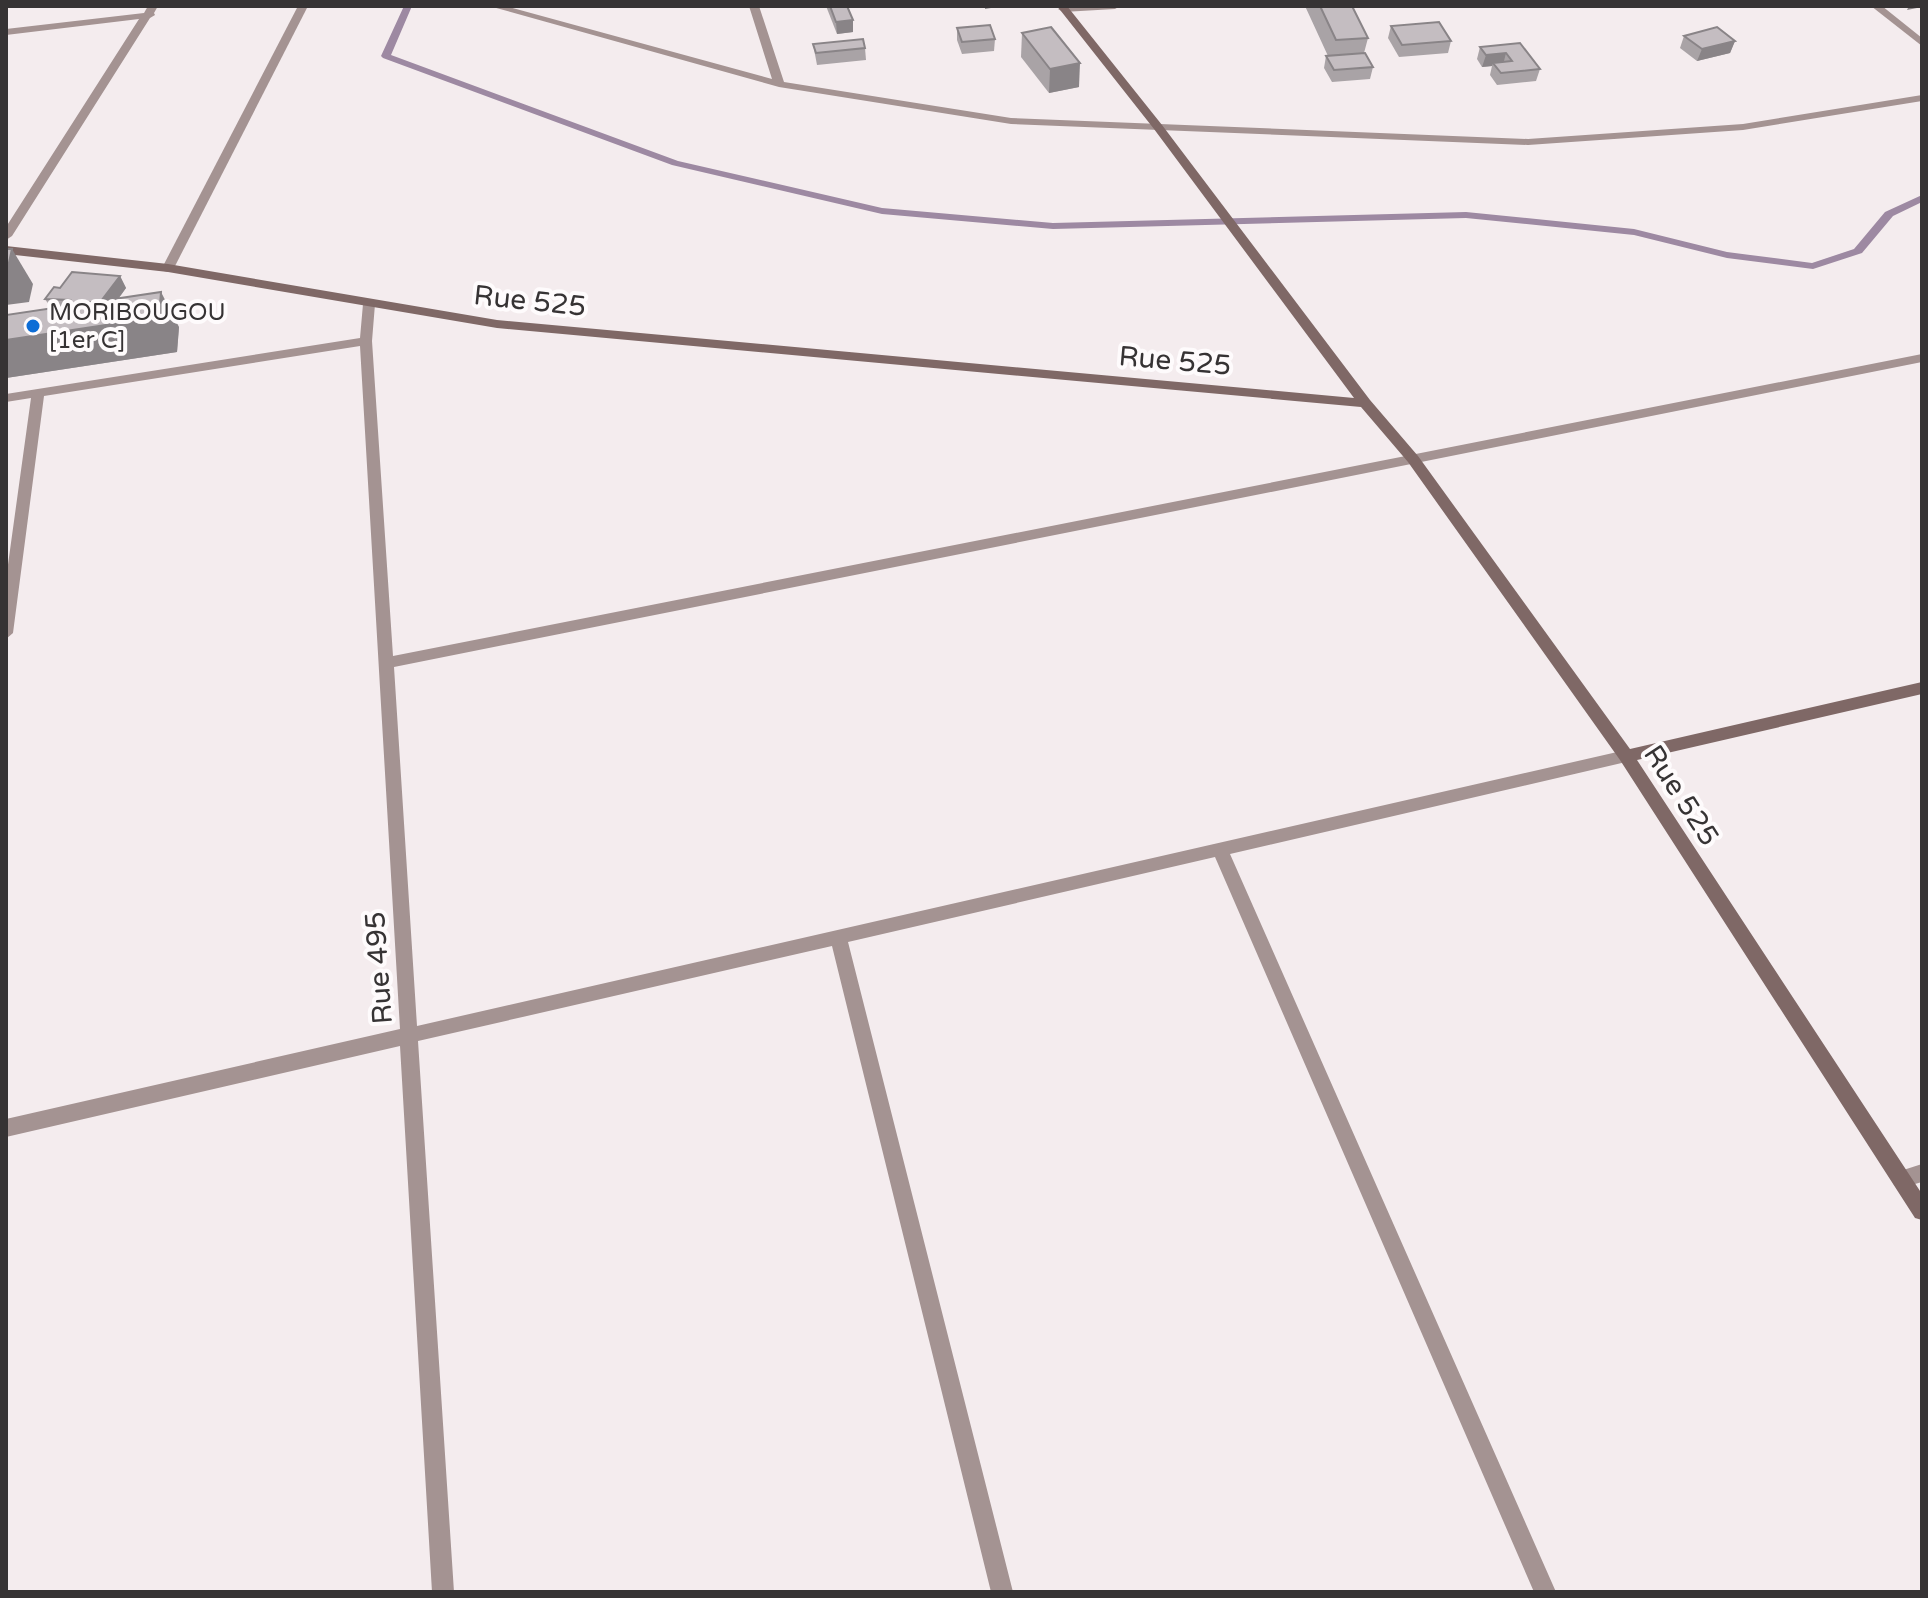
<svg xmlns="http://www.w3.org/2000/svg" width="1928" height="1598" font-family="'Varela Round',sans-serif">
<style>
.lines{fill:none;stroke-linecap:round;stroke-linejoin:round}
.stream{fill:#9d89a2;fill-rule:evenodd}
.street{fill:#a49392;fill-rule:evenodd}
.secondary{fill:#7f6866;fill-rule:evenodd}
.wall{fill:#a9a3a6}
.shaded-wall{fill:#898487}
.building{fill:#c4bdc1;stroke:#898487;stroke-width:2}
.poi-dot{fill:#0d6dd6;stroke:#fefbfc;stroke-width:3}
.labels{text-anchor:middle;stroke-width:8;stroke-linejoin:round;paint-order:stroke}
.far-poi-label{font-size:24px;fill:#363334;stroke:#fefbfc;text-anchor:start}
.street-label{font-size:28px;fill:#363334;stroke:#fefbfc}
</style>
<rect width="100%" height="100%" fill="#f4ecee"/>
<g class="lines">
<polygon class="stream" points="404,6 412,6 391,55 678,161 882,208 1053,223 1466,212 1634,229 1727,252 1812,263 1854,249 1885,212 1922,195 1922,202 1893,216 1862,253 1813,269 1727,258 1634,235 1466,218 1053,229 882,214 672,165 383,58 381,56"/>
<g class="street">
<polygon points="148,6 158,6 154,13 155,15 150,18 12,236 6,240 6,227 139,19 6,35 6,29 144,13"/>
<polygon points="298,6 308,6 174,268 168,272 164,271 162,268"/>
<polygon points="489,6 505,6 772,79 749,6 759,6 784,82 1011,118 1528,139 1743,124 1922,95 1922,101 1743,130 1528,145 1011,124 779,87"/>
<polygon points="1120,6 1115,9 1063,12 1058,9 1063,6"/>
<polygon points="1871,6 1882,6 1922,38 1922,46"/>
<polygon points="369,300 375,304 372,341 393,656 1922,354 1922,362 394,667 417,1026 1626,750 1632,752 1634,756 1632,760 1626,762 1230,854 1556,1592 1534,1592 1215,857 848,942 1013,1592 991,1592 832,946 418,1041 454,1592 432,1592 400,1046 6,1137 6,1119 400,1029 360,346 44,396 13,633 6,639 6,579 31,398 6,402 6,394 360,338 363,304"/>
<polygon points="1922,1164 1922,1182 1901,1188 1894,1185 1892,1179 1894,1173"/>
</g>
<polygon class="secondary" points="1057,6 1067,6 1162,125 1370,400 1418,456 1630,749 1922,682 1922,694 1637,760 1922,1194 1922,1220 1915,1218 1620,760 1408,462 1361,407 497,328 168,272 6,254 6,246 168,264 497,320 1354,398 1154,129"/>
</g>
<g class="wall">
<polygon points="826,6 847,6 853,20 853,32 837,34"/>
<polygon points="1305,6 1352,6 1368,38 1364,53 1373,67 1370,79 1332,82 1324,68 1326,56 1328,56"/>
<polygon points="1391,26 1451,41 1448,53 1399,57 1388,38"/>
<polygon points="957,28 995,39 994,51 962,54 957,40"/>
<polygon points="1022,33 1079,87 1049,93 1021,57"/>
<polygon points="1684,36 1735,41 1730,53 1697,61 1680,48"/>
<polygon points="1520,43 1540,69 1536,81 1497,85 1490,75 1492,66 1482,67 1477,59 1480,47"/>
<polygon points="813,44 865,48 866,60 817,65"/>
<polygon points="120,276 126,288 119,298 179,327 177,352 6,378 6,315 51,308 45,299 60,288"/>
</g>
<g class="shaded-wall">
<polygon points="985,6 1003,6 985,9"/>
<polygon points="1909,6 1922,6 1922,7 1907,10"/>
<polygon points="853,20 853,32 837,34 836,22"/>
<polygon points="1735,41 1730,53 1697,61 1702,49"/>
<polygon points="1506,53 1503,65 1493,63 1492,66 1482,67 1486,55"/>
<polygon points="1080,63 1079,87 1049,93 1050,69"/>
<polygon points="12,249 33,284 29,302 6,305 6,267"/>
<polygon points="120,276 126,288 106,315 100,303"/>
<polygon points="161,292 179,327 177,352 6,378 6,340"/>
</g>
<g class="building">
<polygon points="830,6 847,6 853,20 836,22"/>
<polygon points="1320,6 1352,6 1368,38 1336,40"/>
<polygon points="1439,22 1451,41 1402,45 1391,26"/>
<polygon points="990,25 995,39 962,42 957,28"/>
<polygon points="1051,27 1080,63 1050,69 1022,33"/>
<polygon points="1717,27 1735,41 1702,49 1684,36"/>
<polygon points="863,39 865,48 816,53 813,44"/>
<polygon points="1520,43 1540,69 1501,73 1493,63 1512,61 1506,53 1486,55 1480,47"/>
<polygon points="1365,53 1373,67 1334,70 1326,56"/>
<polygon points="6,249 12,249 8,267 6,267"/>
<polygon points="72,272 120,276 101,301 91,302 82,302 80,304 76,305 68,304 70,300 45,299 54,287 60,288"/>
<polygon points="161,292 159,317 6,340 6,315"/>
</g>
<circle class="poi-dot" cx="33" cy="326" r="8"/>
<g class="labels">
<g class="far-poi-label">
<text x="49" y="320">MORIBOUGOU<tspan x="49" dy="28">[1er C]</tspan></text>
</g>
<g class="street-label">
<text transform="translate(530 300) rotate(6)" y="10">Rue 525</text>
<text transform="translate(1175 360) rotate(5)" y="10">Rue 525</text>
<text transform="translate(1682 795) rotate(57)" y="10">Rue 525</text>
<text transform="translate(378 968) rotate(-94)" y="10">Rue 495</text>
</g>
</g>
<rect width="1928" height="1598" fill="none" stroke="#363334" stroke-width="16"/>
</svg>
